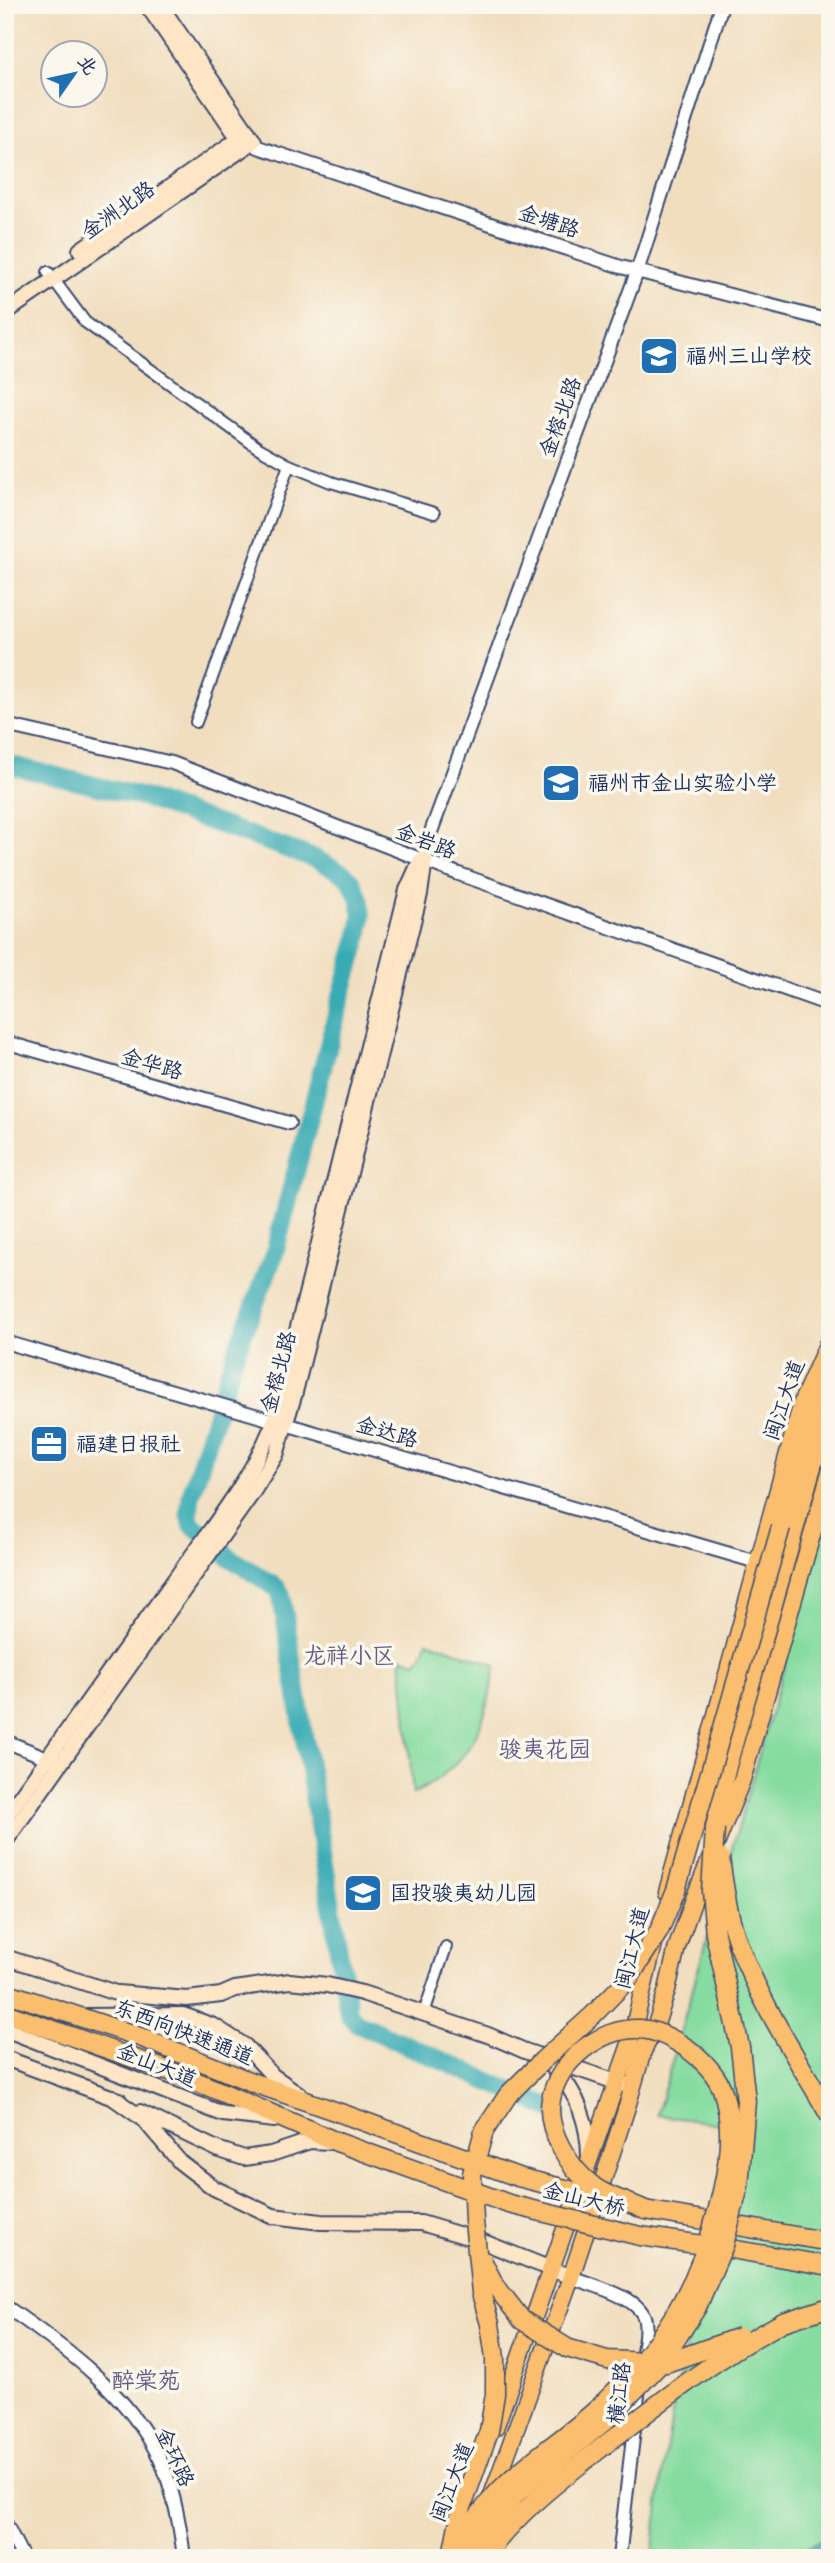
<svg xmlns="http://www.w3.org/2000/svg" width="835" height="2563" font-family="'Patrick Hand','LXGW WenKai TC',sans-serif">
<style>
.green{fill:#86dca0;stroke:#50867f;stroke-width:2}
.water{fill:#39abb4;stroke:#2a6d89;stroke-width:2}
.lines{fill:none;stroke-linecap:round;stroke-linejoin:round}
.river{stroke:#39abb4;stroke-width:19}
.minor-casing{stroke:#3b496d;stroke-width:14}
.tertiary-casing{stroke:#3b496d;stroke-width:16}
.secondary-casing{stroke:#3b496d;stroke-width:18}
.primary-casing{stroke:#3b496d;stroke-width:19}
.trunk-casing{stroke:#3b496d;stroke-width:21}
.minor{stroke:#fff;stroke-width:10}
.tertiary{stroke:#fff;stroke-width:12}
.secondary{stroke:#fde5c5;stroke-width:14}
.primary{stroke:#fabe6e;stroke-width:16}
.trunk{stroke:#fabe6e;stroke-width:18}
.trunk-bridge-casing{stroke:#3b496d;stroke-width:21;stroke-linecap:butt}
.trunk-bridge{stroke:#fabe6e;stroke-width:18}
.labels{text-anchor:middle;stroke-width:7;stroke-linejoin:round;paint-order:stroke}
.street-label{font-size:21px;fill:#1b2f5e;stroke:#fbf7ec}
.poi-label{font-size:21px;fill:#1b2f5e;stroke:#fbf7ec;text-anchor:start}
.neighbourhood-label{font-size:23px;fill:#605c86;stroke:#fbf7ec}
</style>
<rect width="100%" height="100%" fill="#fbf7ec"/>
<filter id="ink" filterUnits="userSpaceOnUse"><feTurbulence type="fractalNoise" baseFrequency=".0143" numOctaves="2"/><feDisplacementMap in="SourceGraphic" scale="14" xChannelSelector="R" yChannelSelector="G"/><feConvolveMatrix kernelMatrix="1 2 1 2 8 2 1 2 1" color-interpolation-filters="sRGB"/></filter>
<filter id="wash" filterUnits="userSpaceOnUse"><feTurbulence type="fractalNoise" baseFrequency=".00686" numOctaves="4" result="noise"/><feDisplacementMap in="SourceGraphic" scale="28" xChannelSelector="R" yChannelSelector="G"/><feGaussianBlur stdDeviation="1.57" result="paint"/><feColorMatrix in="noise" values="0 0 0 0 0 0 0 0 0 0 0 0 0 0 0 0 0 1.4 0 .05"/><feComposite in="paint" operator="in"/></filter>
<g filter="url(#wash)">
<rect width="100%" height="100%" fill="#f1debf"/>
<g class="green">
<polygon points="830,1503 830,2531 822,2539 805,2549 811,2558 657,2558 653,2555 663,2470 675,2397 685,2350 712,2273 728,2125 657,2115"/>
<path d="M427 1641 496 1665C484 1728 474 1762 413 1794L401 1657 416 1662 422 1656Z"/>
</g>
<polygon class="water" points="830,2531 830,2558 811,2558 805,2549 822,2539"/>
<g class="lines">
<polyline class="river" points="5,764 142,797 316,859 342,873 351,880 360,900 362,916 359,936 340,1001 274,1255 233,1360 191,1495 189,1515 191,1523 229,1557 277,1588 281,1594 349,2015 357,2023 558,2112"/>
</g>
</g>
<g filter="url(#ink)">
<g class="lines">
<g class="minor-casing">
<g id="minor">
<polyline points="48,272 85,322 257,447 289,465 331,482 434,513"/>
<polyline points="196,722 289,465"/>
<polyline points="424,2013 446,1947"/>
</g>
</g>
<g class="tertiary-casing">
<g id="tertiary">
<polyline points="258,147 621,267 830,321"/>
<polyline points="5,725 172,763 456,873 830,1005"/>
<polyline points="428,840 637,272 722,5"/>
<polyline points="5,1042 289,1123"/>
<polyline points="5,1342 757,1562"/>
<polyline points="5,1741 57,1762"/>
<path d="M571 2277C591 2285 642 2297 645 2321 647 2333 643 2349 642 2361"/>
<path d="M5 2306C63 2346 129 2393 160 2459 174 2490 180 2524 184 2558"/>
<polyline points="5,2522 23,2558"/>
<polyline points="619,2558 639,2386"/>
</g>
</g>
<g class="secondary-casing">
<g id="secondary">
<polyline points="147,5 239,139 246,142"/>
<polyline points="160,5 253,140"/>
<polyline points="80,250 248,132"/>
<polyline points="5,313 254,141"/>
<path d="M5 1818C60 1741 115 1664 170 1586 207 1534 252 1480 275 1419L407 890 420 861"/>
<polyline points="5,1842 251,1495 276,1455 294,1396 420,894 428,840"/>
<polyline points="5,1957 125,1996"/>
<polyline points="118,1993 187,1999 221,1995 235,1989 290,1981 327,1985 362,1993 488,2035 525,2051 625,2085"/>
<polyline points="87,2016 183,2015 214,2026 245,2046 273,2076 299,2094"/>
<polyline points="5,2029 223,2114 274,2120"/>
<polyline points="5,2058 119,2100"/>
<path d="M555 2071C578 2092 589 2126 589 2157"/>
<polyline points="112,2097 143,2119 180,2162 214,2188 273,2216 321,2222 421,2223 481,2241 571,2277"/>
<polyline points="140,2112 217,2149 244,2158 271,2154 310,2141 331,2142"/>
</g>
</g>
<g class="primary-casing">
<g id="primary">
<polyline points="667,1892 803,1399 830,1338"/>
<polyline points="495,2428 629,2047 654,1944"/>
<polyline points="491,2498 571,2277 627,2107 643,2051 655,2028 667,1990 677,1947 694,1899 742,1780 830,1472"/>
</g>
</g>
<g class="trunk-casing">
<g id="trunk">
<polyline points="781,1527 830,1354"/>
<polyline points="715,1828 725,1773 830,1403"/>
<polyline points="5,2013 184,2076 337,2142"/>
<polyline points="254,2083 346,2115"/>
<polyline points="645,2210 830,2242"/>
<polyline points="731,2249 830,2266"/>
<polyline points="783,2322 830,2307"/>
</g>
</g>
<use href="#minor" class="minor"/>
<use href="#tertiary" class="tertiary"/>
<use href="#secondary" class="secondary"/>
<use href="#primary" class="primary"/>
<use href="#trunk" class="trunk"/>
<g class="trunk-bridge-casing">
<g id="trunk-bridge">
<path d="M720 1858C724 1887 728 1916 738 1943 761 2004 798 2060 830 2116"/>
<polyline points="5,1992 140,2037 254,2083"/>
<polyline points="346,2115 518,2177 605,2199"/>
<polyline points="337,2142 509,2204 640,2236 717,2247"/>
<polyline points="482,2260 494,2284 522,2320 567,2348 607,2360 666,2363 740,2337"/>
<path d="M459 2545C473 2522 488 2501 507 2483 535 2456 569 2435 597 2409 658 2352 698 2289 718 2208 728 2170 735 2127 722 2089 716 2074 701 2058 688 2049 675 2040 657 2030 640 2029 601 2027 558 2061 551 2099 545 2129 569 2168 593 2186 607 2197 629 2202 645 2210"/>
<polyline points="452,2555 461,2510 489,2431 495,2394 495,2358 490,2324 481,2293 474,2221 472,2174 484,2131 508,2095 543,2060 592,2016 629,1978 659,1931 676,1890 781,1527"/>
<polyline points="469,2558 487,2527 516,2494 606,2420 660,2364 697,2307 724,2245 739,2186 746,2101 740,2047 715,1934 711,1891 715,1828"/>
<path d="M484 2558C518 2510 564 2477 610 2441 648 2412 686 2381 727 2355 744 2343 764 2333 783 2322"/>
</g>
</g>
<use href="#trunk-bridge" class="trunk-bridge"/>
</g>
</g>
<defs>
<g id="school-square" transform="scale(2.0125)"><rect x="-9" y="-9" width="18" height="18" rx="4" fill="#1f6fb2" stroke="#fbf7ec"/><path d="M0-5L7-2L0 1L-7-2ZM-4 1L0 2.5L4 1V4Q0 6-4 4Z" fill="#fff"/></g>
<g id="office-square" transform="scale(2.0125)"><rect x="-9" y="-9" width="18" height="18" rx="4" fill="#1f6fb2" stroke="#fbf7ec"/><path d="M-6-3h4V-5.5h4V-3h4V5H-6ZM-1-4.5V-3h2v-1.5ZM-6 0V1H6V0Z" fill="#fff"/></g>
</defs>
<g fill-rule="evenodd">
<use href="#school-square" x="659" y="356"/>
<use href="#school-square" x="561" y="783"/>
<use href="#office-square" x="49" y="1444"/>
<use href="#school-square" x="363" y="1893"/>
</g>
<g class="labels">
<g class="street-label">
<text transform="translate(118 210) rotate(-35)" y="7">金洲北路</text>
<text transform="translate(549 221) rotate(18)" y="7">金塘路</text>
<text transform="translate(560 417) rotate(-70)" y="7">金榕北路</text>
<text transform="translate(426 841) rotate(21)" y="7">金岩路</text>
<text transform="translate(152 1064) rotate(16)" y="7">金华路</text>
<text transform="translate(278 1372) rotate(-75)" y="7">金榕北路</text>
<text transform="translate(784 1400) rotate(-71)" y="7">闽江大道</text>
<text transform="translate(387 1432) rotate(16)" y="7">金达路</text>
<text transform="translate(632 1948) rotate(-76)" y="7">闽江大道</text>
<text transform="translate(184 2032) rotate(21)" y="7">东西向快速通道</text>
<text transform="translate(157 2065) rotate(22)" y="7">金山大道</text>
<text transform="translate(584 2199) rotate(14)" y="7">金山大桥</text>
<text transform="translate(619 2393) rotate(-83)" y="7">横江路</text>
<text transform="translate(175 2457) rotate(65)" y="7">金环路</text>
<text transform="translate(452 2482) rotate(-69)" y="7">闽江大道</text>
</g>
<g class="poi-label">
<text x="686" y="363">福州三山学校</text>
<text x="588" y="790">福州市金山实验小学</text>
<text x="76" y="1451">福建日报社</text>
<text x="390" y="1900">国投骏夷幼儿园</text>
</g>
<g class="neighbourhood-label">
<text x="349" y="1663">龙祥小区</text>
<text x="545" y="1757">骏夷花园</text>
<text x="146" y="2388">醉棠苑</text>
</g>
</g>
<rect width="835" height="2563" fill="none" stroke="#fbf7ec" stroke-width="28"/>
<g transform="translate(74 74) rotate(56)"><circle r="33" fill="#fbf7ec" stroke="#a1a7b3" stroke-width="2"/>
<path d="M0-5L12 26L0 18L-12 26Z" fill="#1f6fb2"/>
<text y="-10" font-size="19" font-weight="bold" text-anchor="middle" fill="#1b2f5e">北</text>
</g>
</svg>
